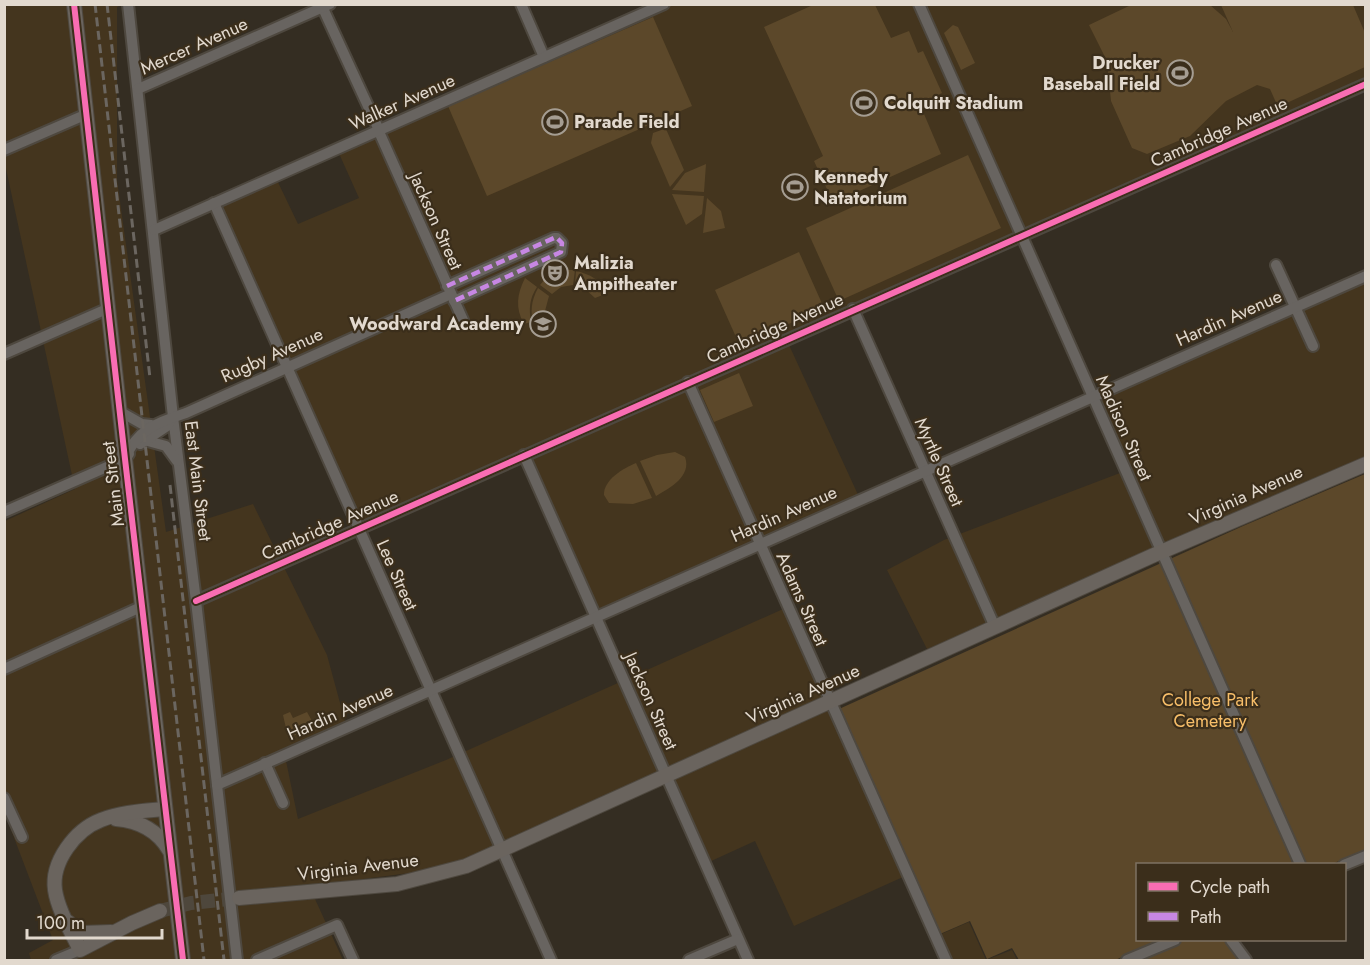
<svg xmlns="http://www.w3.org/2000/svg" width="1370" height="965" font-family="Jost,sans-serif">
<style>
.built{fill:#44351e}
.green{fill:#5c482a}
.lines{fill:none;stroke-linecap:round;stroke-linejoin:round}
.major-tunnel{stroke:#4e473c;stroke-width:14;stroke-dasharray:14 7;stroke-linecap:butt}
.minor-casing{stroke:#4e483f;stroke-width:14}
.major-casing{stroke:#4e483f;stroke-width:16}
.minor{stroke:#686460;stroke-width:10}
.major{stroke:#6a645e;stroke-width:14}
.rail{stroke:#6b6660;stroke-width:3;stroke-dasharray:9 4.5;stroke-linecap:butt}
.quiet{stroke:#c787e3;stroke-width:4.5;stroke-dasharray:9 4.5;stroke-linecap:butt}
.cycleway-casing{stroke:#3b2e1b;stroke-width:10}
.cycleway{stroke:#f96db3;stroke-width:6}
.labels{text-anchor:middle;stroke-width:4.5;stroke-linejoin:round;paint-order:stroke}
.street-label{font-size:18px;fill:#e2d9ce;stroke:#3b2e1b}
.poi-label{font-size:18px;font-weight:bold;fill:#e2d9ce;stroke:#3b2e1b;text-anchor:start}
.park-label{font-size:18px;fill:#f7be69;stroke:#3b2e1b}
</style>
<rect width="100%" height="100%" fill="#342d22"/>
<g class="built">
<polygon points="5,5 121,5 117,7 117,180 166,532 253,504 327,655 346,725 285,756 298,819 446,760 792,605 824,693 903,877 794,926 755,841 709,862 669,769 448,868 309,886 343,960 31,960 29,953 53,940 5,814 5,521 75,489 5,164"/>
<polygon points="664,5 1365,5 1365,84 789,345 860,499 596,616 524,455 358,529 214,203 275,176 298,224 359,198 337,149"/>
<polygon points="1365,279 1365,462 927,649 887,570 944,540 1120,473 1089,403"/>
<polygon points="969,922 986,960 1012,950 1017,960 942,960 932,938"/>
</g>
<g class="green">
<polygon points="813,5 875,5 891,38 909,31 918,53 923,51 942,93 938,95 940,98 921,107 941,154 835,202 832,200 814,161 823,156 764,27"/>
<polygon points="1131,5 1210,5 1226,19 1233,32 1221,5 1353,5 1365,33 1365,67 1278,107 1270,89 1257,85 1226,101 1190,136 1147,154 1132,148 1111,101 1107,61 1089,25"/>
<polygon points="653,17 692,106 487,196 448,106"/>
<polygon points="953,25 958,27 975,63 961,70 944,33"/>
<polygon points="664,129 666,129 684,170 670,187 651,143 653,133"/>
<polygon points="968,155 1001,228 839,301 806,228"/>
<polygon points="706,164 704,192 672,190 685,173"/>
<polygon points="672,194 704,196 702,214 686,225"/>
<polygon points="707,198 721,211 725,228 703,233"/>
<polygon points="799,252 824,308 740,346 715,290"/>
<path d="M567 270H575L573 285 561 287 552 294 540 285 545 279 553 285C563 286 568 280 567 270Z"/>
<path d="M576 271C590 274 600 280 608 293L595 298 584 288 575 285Z"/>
<path d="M525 278 537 287C529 299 529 309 531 322L524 324C515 308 517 294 525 278Z"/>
<path d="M538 288 549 296 545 311 547 320 534 326C530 312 531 301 538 288Z"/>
<polygon points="739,373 753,406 714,422 700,390"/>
<path d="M675 452 685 457C692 476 670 488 656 496L640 461 657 455Z"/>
<path d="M636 463 652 498 633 504 609 503 604 495C603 480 624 468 636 463Z"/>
<polygon points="1365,474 1365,850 1332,864 1138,864 1138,940 1163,940 1115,960 1019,960 1012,948 987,959 970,921 940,934 839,709 1243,526"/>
<polygon points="290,712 293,718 307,712 312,721 310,729 303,732 298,730 299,734 288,737 283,715"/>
<polygon points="1178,940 1235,940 1244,960 1131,960"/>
</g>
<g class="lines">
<polyline class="major-tunnel" points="160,911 191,903 239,898"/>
<g class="minor-casing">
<g id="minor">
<polyline points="128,4 173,417 196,601 237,960"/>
<polyline points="321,4 379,130"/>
<polyline points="521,4 544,57"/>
<polyline points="919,4 1300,864"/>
<polyline points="138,89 330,4"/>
<polyline points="380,134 463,320"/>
<polyline points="4,150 87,114"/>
<polyline points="214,203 551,960"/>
<polyline points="154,230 664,4"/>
<polyline points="1276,265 1313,346"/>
<polyline points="447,286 554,238 557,238 562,243 561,252 454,301"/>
<polyline points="853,309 995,627"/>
<polyline points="4,354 109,308"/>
<polyline points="688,382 946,960"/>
<polyline points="119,411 142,424 151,425"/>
<polyline points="144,440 166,446 177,461"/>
<polyline points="140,444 167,426 172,418"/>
<polyline points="524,455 748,960"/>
<path d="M125 459C136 430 158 422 186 413L451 294"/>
<polyline points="4,512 125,459 129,454"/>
<polyline points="196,601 1366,84"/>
<polyline points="4,669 143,606"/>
<polyline points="265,763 283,803"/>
<polyline points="217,785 1366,276"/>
<polyline points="4,798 22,837"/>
<polyline points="1344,865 1366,856"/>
<polyline points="1231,940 1246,960"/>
<polyline points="56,960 80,950"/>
<polyline points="257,960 337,925 353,960"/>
<polyline points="689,960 738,939"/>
<polyline points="1127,960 1175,940"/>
</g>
</g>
<g class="major-casing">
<g id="major">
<polyline points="74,4 125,459 183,960"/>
<path d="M116 819C139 821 158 831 169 850"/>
<polyline points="239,898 397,884 466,866 1154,555 1366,464"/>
<path d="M160 911 132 923 80 950C71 931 58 910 55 890 51 862 75 830 101 820 121 812 144 811 165 809"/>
<polyline points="68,922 82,933 111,932"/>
</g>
</g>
<use href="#minor" class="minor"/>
<use href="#major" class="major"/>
<g class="rail">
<polyline points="95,4 204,960"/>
<polyline points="107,4 150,378"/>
<polyline points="170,485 224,960"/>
</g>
<polyline class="quiet" points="447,286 554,238 557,238 562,243 561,252 454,301"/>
<g class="cycleway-casing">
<g id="cycleway">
<polyline points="74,4 125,459 183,960"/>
<polyline points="196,601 1366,84"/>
</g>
</g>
<use href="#cycleway" class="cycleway"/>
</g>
<defs>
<g id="stadium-ring" transform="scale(1.35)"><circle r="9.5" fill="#3b2e1b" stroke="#a59d92" stroke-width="1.5"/><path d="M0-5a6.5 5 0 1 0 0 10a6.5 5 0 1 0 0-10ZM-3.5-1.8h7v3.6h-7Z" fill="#a59d92"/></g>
<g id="theatre-ring" transform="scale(1.35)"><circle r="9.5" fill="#3b2e1b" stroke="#a59d92" stroke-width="1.5"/><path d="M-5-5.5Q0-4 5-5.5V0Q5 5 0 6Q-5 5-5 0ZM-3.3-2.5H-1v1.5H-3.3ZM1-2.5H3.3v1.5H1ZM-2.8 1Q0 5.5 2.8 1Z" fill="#a59d92"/></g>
<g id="school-ring" transform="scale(1.35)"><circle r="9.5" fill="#3b2e1b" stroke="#a59d92" stroke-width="1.5"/><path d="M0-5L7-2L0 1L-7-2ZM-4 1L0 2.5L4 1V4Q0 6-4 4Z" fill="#a59d92"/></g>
</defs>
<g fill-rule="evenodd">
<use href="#stadium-ring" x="1180" y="73"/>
<use href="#stadium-ring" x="864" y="103"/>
<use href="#stadium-ring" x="555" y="122"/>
<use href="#stadium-ring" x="795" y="187"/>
<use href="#theatre-ring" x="555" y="273"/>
<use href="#school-ring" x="543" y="324"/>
</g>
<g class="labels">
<g class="street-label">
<text transform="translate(194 46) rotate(-24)" y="6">Mercer Avenue</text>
<text transform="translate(402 102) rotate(-24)" y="6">Walker Avenue</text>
<text transform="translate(1219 132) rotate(-24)" y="6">Cambridge Avenue</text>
<text transform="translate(436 221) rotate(66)" y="6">Jackson Street</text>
<text transform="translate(1229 318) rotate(-24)" y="6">Hardin Avenue</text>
<text transform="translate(775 328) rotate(-24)" y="6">Cambridge Avenue</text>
<text transform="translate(272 355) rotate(-24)" y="6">Rugby Avenue</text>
<text transform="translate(1124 428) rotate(66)" y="6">Madison Street</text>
<text transform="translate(939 462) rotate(66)" y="6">Myrtle Street</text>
<text transform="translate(198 481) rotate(83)" y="6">East Main Street</text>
<text transform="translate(113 484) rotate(-97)" y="6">Main Street</text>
<text transform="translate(1246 495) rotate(-24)" y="6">Virginia Avenue</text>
<text transform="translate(784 514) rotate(-24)" y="6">Hardin Avenue</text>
<text transform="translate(330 525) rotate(-24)" y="6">Cambridge Avenue</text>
<text transform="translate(397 575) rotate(66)" y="6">Lee Street</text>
<text transform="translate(802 599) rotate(66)" y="6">Adams Street</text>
<text transform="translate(803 694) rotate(-24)" y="6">Virginia Avenue</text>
<text transform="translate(651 701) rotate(66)" y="6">Jackson Street</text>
<text transform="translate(340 712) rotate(-24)" y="6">Hardin Avenue</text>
<text transform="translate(358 867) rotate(-7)" y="6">Virginia Avenue</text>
</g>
<g class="poi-label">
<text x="1160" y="69" text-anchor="end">Drucker<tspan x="1160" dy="21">Baseball Field</tspan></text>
<text x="884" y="109">Colquitt Stadium</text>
<text x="574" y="128">Parade Field</text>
<text x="814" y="183">Kennedy<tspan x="814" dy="21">Natatorium</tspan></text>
<text x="574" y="269">Malizia<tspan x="574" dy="21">Ampitheater</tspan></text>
<text x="524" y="330" text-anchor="end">Woodward Academy</text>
</g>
<g class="park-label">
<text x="1210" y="706">College Park<tspan x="1210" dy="21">Cemetery</tspan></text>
</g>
</g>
<rect width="1370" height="965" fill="none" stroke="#e2d9ce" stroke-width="12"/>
<rect x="1136" y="863" width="210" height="78" fill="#3b2e1b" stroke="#7e7263" stroke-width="1.5"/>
<rect x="1148" y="882" width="30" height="9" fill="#f96db3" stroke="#7e7263" stroke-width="1.5"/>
<text x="1190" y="893" font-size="18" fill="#e2d9ce">Cycle path</text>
<rect x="1148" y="912" width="30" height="9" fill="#c787e3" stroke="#7e7263" stroke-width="1.5"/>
<text x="1190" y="923" font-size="18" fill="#e2d9ce">Path</text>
<path d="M27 929v9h135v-9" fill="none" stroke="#e2d9ce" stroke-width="3"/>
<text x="36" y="929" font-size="18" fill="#e2d9ce" stroke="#3b2e1b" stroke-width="4.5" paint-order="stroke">100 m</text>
</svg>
